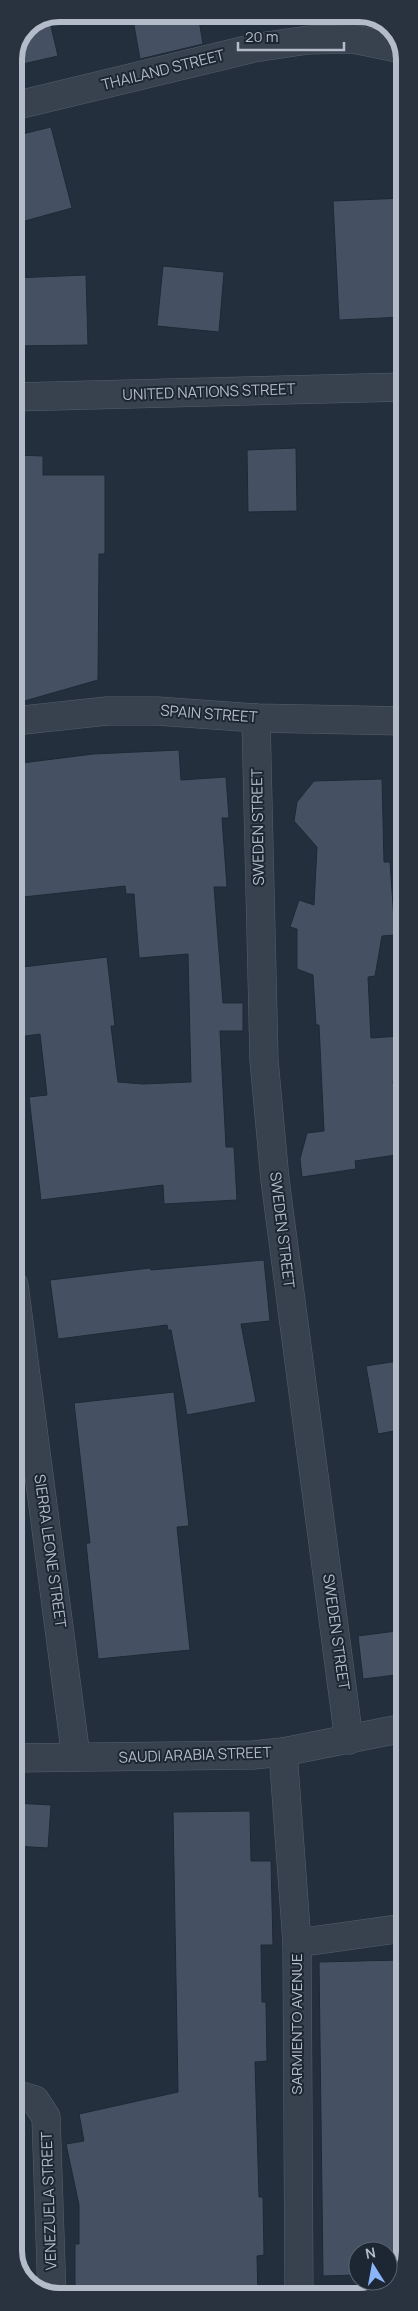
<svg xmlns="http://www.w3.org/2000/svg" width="418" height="2311" font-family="Manrope,sans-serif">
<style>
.building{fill:#455162;stroke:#1f2835}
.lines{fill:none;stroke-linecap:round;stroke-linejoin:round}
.minor-casing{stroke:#565f6c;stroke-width:29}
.minor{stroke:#38414e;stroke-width:28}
.labels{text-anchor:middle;stroke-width:4;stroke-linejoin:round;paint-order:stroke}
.street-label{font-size:15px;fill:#b4bcc9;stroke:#1d2633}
.rim{fill:none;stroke:#b4bcc9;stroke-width:6}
</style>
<rect width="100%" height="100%" fill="#242f3e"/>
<g class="building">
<polygon points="132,14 198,14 203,44 140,59"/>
<polygon points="49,18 58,56 14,66 14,60 27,27"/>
<polygon points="51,127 72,208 14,224 14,136"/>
<polygon points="404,198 404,317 339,320 333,201"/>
<polygon points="163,266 224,272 219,332 157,326"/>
<polygon points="86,275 88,345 14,346 14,278"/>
<polygon points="296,448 297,511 248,512 247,450"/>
<polygon points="14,455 43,456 43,475 105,475 105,554 99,554 98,680 14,704"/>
<polygon points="179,750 181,780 226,777 229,818 222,818 227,887 214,887 223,1003 243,1003 243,1031 220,1031 226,1147 234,1147 237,1200 164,1204 163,1185 41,1200 29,1097 47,1095 40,1034 19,1037 14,991 14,968 107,957 115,1026 111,1026 118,1082 143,1084 191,1082 188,954 139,958 134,894 126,894 125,886 14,898 14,764 93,754"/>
<polygon points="382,779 384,862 390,862 395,935 382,936 375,976 368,977 371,1038 400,1036 402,1081 393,1081 403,1154 355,1161 356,1169 302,1177 300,1159 307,1133 324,1131 319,1025 316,1025 313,975 297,969 297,929 290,927 299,900 314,905 317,847 294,821 297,802 314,781"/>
<polygon points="264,1260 270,1321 241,1324 256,1402 187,1415 171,1330 168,1330 167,1325 58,1339 50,1280 150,1268 151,1270"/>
<polygon points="404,1360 404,1429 378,1434 366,1366"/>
<polygon points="174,1392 189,1526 177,1527 190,1650 98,1659 86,1543 90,1543 74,1403"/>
<polygon points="404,1630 404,1674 363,1679 358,1636"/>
<polygon points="14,1803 51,1805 48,1848 14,1846"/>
<polygon points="250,1811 251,1861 271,1861 273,1945 261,1945 262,2002 266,2002 267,2061 255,2062 259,2197 263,2197 264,2255 257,2256 258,2297 75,2297 75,2244 79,2244 79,2205 66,2144 84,2141 79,2114 178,2092 173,1812"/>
<polygon points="400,1960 402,2065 404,2065 404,2135 400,2135 402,2256 396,2274 388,2274 388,2251 358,2251 358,2275 323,2276 319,1962"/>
</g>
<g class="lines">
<g class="minor-casing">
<g id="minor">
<polyline points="14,106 254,48 308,40 353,39 402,49"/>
<polyline points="14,397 404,387"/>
<polyline points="256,718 264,1060 275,1180 349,1740"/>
<polyline points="14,721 107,711 157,711 256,718 404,721"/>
<polyline points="14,1285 76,1757"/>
<polyline points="283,1752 297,1943 299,2297"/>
<polyline points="14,1758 253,1755 283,1752 404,1728"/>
<polyline points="297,1943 404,1928"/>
<polyline points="14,2094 35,2100 46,2117 52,2296"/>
</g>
</g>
<use href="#minor" class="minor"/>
</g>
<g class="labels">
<g class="street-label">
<text transform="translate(163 70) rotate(-14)" y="5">THAILAND STREET</text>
<text transform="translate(209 392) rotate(-2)" y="5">UNITED NATIONS STREET</text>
<text transform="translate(209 714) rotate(4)" y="5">SPAIN STREET</text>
<text transform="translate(258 827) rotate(-91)" y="5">SWEDEN STREET</text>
<text transform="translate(282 1230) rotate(83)" y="5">SWEDEN STREET</text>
<text transform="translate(50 1551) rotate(82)" y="5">SIERRA LEONE STREET</text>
<text transform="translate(336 1632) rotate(82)" y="5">SWEDEN STREET</text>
<text transform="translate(195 1755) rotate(-2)" y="5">SAUDI ARABIA STREET</text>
<text transform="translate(297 2024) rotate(-90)" y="5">SARMIENTO AVENUE</text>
<text transform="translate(49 2201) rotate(-92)" y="5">VENEZUELA STREET</text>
</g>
</g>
<path d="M0 0H418V2311H0ZM59 22H359A37 37 0 0 1 396 59V2251A37 37 0 0 1 359 2288H59A37 37 0 0 1 22 2251V59A37 37 0 0 1 59 22Z" fill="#29323f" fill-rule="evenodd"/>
<path class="rim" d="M59 22H359A37 37 0 0 1 396 59V2251A37 37 0 0 1 359 2288H59A37 37 0 0 1 22 2251V59A37 37 0 0 1 59 22Z"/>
<g transform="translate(373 2266) rotate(349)"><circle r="24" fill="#1d2633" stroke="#59626f"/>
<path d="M0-4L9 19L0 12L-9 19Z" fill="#8ab4f8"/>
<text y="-8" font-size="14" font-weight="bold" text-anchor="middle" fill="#b4bcc9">N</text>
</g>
<path d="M238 42v8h106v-8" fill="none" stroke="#b4bcc9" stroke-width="2.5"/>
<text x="245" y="42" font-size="15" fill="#b4bcc9" stroke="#1d2633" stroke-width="4" paint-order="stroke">20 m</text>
</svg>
